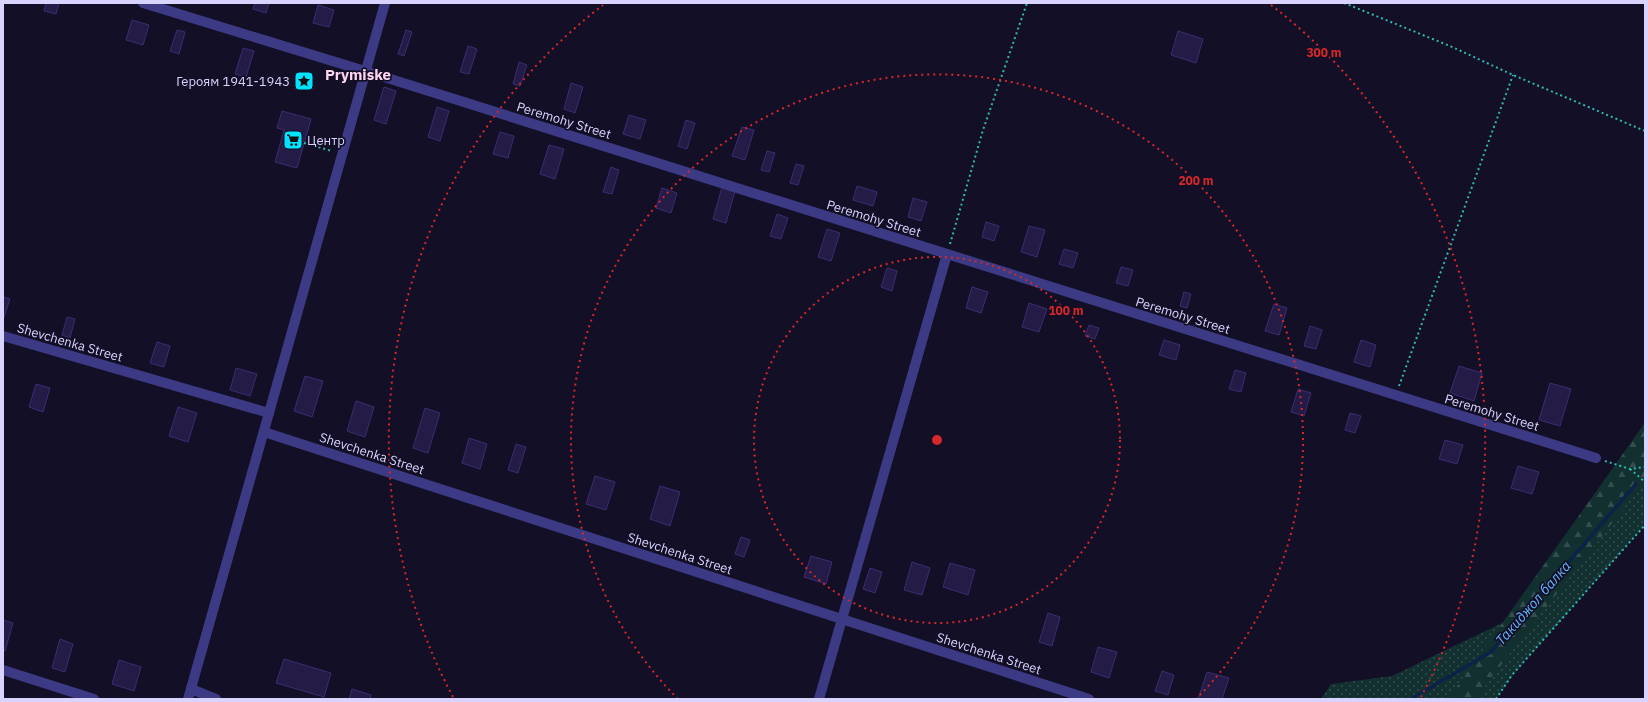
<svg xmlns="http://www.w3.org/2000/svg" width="1648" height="702" font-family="'IBM Plex Sans',sans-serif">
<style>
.grass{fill:url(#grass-dots)}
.forest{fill:url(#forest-firs)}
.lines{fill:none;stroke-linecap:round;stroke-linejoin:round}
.stream{stroke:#0c2248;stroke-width:3.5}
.building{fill:#241b47;stroke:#3b2d73}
.path{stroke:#2fb8b0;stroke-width:2;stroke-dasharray:2 3;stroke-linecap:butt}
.minor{stroke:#3d3a85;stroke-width:10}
.ring{fill:none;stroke:#d62828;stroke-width:2;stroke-dasharray:2 4}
.labels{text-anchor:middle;stroke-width:3.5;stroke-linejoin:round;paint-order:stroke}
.poi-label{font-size:13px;fill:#d9d4ff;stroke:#130f26;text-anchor:end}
.street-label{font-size:13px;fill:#d9d4ff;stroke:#130f26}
.water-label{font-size:14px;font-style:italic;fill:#62b6ff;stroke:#130f26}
.quarter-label{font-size:15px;font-weight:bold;fill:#ffd6f0;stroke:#130f26}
.centre{fill:#d62828;stroke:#130f26;stroke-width:2}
.ring-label{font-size:12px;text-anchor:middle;font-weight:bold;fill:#d62828;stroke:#130f26;stroke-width:3.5;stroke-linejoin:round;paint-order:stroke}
</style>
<defs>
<pattern id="grass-dots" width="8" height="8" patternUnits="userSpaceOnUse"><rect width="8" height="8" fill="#12302f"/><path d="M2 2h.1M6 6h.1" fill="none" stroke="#344d4e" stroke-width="1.8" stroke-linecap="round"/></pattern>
<pattern id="forest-firs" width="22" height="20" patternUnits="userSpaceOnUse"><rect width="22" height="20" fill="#12302f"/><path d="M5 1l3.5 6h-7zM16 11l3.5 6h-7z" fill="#344d4e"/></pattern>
</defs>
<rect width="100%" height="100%" fill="#130f26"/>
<polygon class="grass" points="1645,423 1645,525 1513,675 1496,699 1321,699 1331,684 1392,676 1504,622"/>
<polygon class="forest" points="1645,423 1645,481 1487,683 1479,699 1448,699"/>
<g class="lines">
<polyline class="stream" points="1411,699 1491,652 1636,484"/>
</g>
<g class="building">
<polygon points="46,3 59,3 56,14 44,11"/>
<polygon points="255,3 269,3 266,13 253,9"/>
<polygon points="318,5 334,10 329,27 313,23"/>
<polygon points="132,20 149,25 143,45 126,40"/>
<polygon points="177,30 185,32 179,54 170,51"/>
<polygon points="406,30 412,32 404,56 398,54"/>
<polygon points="1178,31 1203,39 1196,63 1171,55"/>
<polygon points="468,46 477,49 469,74 460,72"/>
<polygon points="243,48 254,51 246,77 235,74"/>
<polygon points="519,62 527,65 520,86 513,84"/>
<polygon points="571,83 583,87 575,113 564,109"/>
<polygon points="384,87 396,91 386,124 374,120"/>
<polygon points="437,107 449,111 440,141 428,137"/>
<polygon points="282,111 311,119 297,168 275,162 284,130 277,128"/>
<polygon points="629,115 646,120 640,139 623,134"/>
<polygon points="686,120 695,123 687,149 678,146"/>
<polygon points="742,127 754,130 745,160 732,156"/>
<polygon points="500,132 514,136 508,158 493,154"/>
<polygon points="549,145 564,149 555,179 540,174"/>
<polygon points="767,151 775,153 769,172 761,170"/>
<polygon points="796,164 804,166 798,185 790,183"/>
<polygon points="611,167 619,170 612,194 603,192"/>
<polygon points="857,186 877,192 873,206 853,200"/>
<polygon points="722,187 735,191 726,223 713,219"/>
<polygon points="662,188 677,193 671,213 656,208"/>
<polygon points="913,198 927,202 921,221 908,217"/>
<polygon points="777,214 788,218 781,239 770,236"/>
<polygon points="986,222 999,226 994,241 982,237"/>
<polygon points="1029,226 1045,230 1037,257 1021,252"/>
<polygon points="827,229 840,233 831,261 818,257"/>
<polygon points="1064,249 1078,253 1073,268 1059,264"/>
<polygon points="1121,267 1133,270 1128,286 1116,283"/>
<polygon points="887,268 897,271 892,291 881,287"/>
<polygon points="972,287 988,292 981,313 966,308"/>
<polygon points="1184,292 1191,294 1187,308 1180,306"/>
<polygon points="3,297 10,299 3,320"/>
<polygon points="1029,303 1047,309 1039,332 1022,327"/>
<polygon points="1274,304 1287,308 1279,335 1265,331"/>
<polygon points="67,317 75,319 70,338 62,335"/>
<polygon points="1089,325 1099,328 1095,339 1085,336"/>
<polygon points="1310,326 1322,330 1316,349 1304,346"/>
<polygon points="1164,340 1180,345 1176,360 1159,355"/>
<polygon points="1361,340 1376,345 1370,367 1354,362"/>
<polygon points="157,342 170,346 164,367 150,363"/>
<polygon points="1459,366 1482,373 1474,401 1450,393"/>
<polygon points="236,368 257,374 250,396 230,390"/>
<polygon points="1235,370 1246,373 1241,392 1229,389"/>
<polygon points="305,376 323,381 312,417 294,411"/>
<polygon points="1550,383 1571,389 1560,426 1539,420"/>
<polygon points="36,384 50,388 43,412 29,407"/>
<polygon points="1298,389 1311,393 1304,416 1291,412"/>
<polygon points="356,401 374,407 365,437 347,431"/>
<polygon points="178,407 197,413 188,442 169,436"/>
<polygon points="425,408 440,413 428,453 413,448"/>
<polygon points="1350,413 1361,416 1355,433 1345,430"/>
<polygon points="469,438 487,444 480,469 462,463"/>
<polygon points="1445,440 1463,445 1457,464 1439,459"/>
<polygon points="516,444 526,447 518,473 508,470"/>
<polygon points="1518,466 1539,472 1532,494 1511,488"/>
<polygon points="595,476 615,482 606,510 586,504"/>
<polygon points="660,486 680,492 670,526 650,519"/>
<polygon points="741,537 750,540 744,557 735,554"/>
<polygon points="811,556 832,562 826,584 804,577"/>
<polygon points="912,562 930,568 922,595 904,590"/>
<polygon points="950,563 975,570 968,595 943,587"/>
<polygon points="870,568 882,572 875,593 863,589"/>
<polygon points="1048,613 1060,617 1052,646 1039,642"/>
<polygon points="3,620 13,623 5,651 3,650"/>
<polygon points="60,639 73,644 65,672 52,668"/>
<polygon points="1098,647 1117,652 1109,678 1091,672"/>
<polygon points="284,659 331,673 324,697 276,683"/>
<polygon points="119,660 141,667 134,691 112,684"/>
<polygon points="1162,671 1174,675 1168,695 1155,691"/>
<polygon points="1207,672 1229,678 1222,699 1198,699"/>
<polygon points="352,689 371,695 370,699 349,699"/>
</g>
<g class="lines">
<g class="path">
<polyline points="1344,3 1450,46 1513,75 1645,131"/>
<polyline points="304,143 332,151"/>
<polyline points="950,244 983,130 1027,3"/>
<polyline points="1399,386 1513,75"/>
<polyline points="1605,461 1630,469 1645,467"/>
<polyline points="1630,469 1645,482"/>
<polyline points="1496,699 1512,675 1645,525"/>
</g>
<g class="minor">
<polyline points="143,3 365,71 1596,458"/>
<polyline points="3,336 269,413"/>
<polyline points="264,432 1089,699"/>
<polyline points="3,670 94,699"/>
<polyline points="191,689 216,699"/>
<polyline points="188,699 385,3"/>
<polyline points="819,699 947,254"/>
</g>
</g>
<g class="ring">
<circle cx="937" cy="440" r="183"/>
<path d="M678 699A366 366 0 1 1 1196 699"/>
<path d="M453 697A548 548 0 0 1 603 5M1271 5A548 548 0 0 1 1421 697"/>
</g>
<defs>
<g id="sight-square" transform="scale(1)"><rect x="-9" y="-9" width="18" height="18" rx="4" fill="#00e5ff" stroke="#130f26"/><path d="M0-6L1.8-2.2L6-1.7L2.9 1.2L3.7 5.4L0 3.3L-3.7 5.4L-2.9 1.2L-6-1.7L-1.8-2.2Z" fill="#111"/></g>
<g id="supermarket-square" transform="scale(1)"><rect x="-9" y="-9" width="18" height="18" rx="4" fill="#00e5ff" stroke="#130f26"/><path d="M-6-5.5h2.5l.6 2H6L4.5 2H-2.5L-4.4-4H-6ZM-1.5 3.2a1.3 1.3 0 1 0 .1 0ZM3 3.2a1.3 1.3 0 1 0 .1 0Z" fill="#111"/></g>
</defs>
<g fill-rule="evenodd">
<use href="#sight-square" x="304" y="81"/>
<use href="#supermarket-square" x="293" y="140"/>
</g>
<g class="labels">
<g class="poi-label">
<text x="290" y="86">Героям 1941-1943</text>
<text x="307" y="145" text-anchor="start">Центр</text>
</g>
<g class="street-label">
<text transform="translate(564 120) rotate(17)" y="5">Peremohy Street</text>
<text transform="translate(874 218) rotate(17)" y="5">Peremohy Street</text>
<text transform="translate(1183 315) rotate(17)" y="5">Peremohy Street</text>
<text transform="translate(70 342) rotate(16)" y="5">Shevchenka Street</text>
<text transform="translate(1492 412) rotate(17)" y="5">Peremohy Street</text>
<text transform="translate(372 453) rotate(18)" y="5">Shevchenka Street</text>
<text transform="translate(680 553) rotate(18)" y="5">Shevchenka Street</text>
<text transform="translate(989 653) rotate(18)" y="5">Shevchenka Street</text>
</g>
<g class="water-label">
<text transform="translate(1533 603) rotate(-49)" y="5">Такиджол балка</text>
</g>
<g class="quarter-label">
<text x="358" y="80">Prymiske</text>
</g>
</g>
<circle cx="937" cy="440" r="6" class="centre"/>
<g class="ring-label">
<text x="1324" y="57">300 m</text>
<text x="1196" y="185">200 m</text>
<text x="1066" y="315">100 m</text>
</g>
<rect width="1648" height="702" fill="none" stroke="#d9d4ff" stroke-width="8"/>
</svg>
